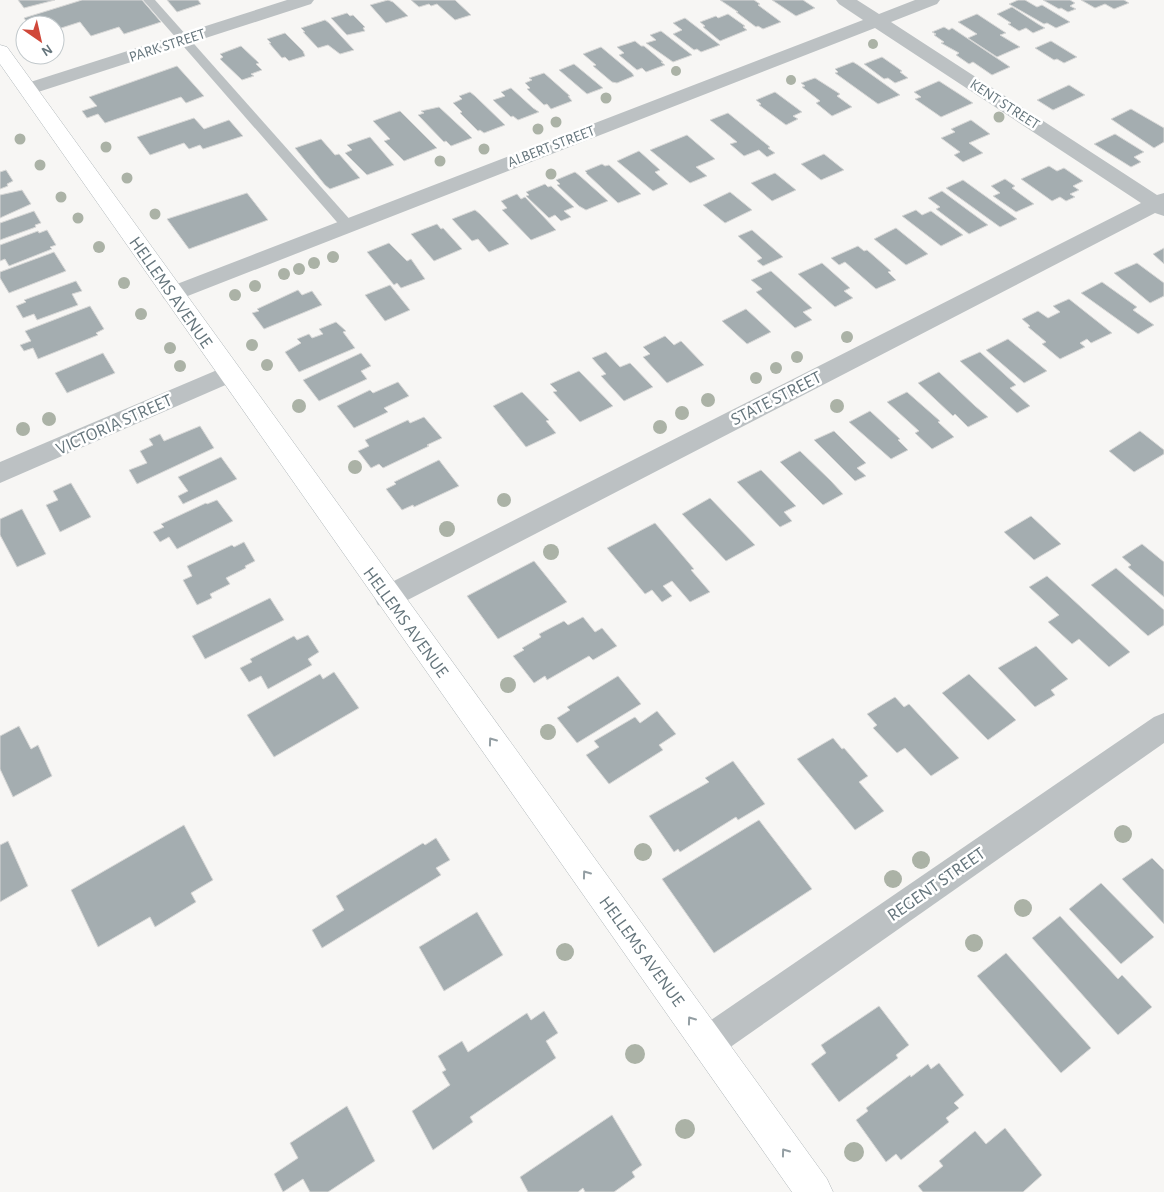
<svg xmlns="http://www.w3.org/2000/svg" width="1164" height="1192" font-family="'Alegreya Sans',sans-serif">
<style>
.building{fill:#a4adb0;stroke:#d8d8d7}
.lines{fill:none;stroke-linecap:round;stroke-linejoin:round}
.secondary-casing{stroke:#aeb5b8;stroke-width:1}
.lane{fill:#bcc1c3;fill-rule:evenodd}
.street{fill:#bcc1c3;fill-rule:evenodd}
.secondary{fill:#fff;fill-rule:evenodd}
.tree{fill:#abb2a6}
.oneway{stroke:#939ea3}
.labels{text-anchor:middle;stroke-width:5;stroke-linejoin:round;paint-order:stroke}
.far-street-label{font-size:15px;fill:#65757c;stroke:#fff}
.street-label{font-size:18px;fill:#65757c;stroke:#fff}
</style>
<rect width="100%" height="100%" fill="#f7f6f4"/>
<g class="building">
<polygon points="18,0 55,0 24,8"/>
<polygon points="82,0 142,0 161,22 124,34 119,27 91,36 80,22 55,30 55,25 29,25 24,18"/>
<polygon points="167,0 198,0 201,4 177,12"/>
<polygon points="388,0 393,2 408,16 386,23 370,5"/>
<polygon points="411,0 455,0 471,15 455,20 437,4 431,6 429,4 419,7"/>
<polygon points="720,0 754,0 760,4 758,5 781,22 763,29 758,26 756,27 736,12 738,12"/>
<polygon points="772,0 803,0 815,8 796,16"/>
<polygon points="1018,0 1025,0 1037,7 1042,5 1070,22 1056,28 1047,23 1044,24 1009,4"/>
<polygon points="1043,0 1070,0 1075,3 1070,6 1076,9 1068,12 1061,8 1059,9"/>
<polygon points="1081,0 1124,0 1129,3 1114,9 1105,4 1095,8"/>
<polygon points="1012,7 1038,24 1045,28 1033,33 1026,28 1019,31 1008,24 1011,23 997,14"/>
<polygon points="347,13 350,16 353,15 365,27 363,28 365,31 347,35 331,18"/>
<polygon points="728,14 745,26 743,27 747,30 720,41 703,27 705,26 700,22 716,16 718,18"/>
<polygon points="977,14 1006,33 1000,35 1020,47 997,57 968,38 977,34 958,22"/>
<polygon points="685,18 720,45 701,52 697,49 694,50 673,34 682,30 673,23"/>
<polygon points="325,20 329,23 354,50 340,54 328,45 318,48 303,32 305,32 301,28"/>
<polygon points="944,27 949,30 952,28 1010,67 992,75 973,62 969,64 956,55 959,53 941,43 944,42 934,35 936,34 932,32"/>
<polygon points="661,31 692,55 673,62 646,43 656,40 650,35"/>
<polygon points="285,33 303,51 305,56 289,61 285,57 282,58 269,43 271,43 267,39"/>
<polygon points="635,41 641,46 644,46 663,62 661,62 665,65 646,72 642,68 637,70 619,55 624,53 617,47"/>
<polygon points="1051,41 1077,57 1064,63 1057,59 1054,60 1035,48"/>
<polygon points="241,46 259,63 256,64 262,70 251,74 254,76 242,80 220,59 223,57 220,54"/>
<polygon points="601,47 632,73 634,76 617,83 612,82 593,66 596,65 583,54"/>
<polygon points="882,57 902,71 900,72 908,78 895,83 888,78 884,79 864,64"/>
<polygon points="853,62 858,65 900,95 878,104 835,73 838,72 835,69"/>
<polygon points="574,64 603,88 587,94 559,70"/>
<polygon points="177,66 204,96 186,103 181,97 105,123 98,114 87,118 82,111 97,106 89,97"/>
<polygon points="544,73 570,96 568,96 572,101 551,109 547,104 544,105 527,89 530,88 525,83 532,80 529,78"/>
<polygon points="815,78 840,94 837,96 852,107 832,116 816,103 820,101 802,87 805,86 801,83"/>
<polygon points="939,81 973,103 941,117 915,99 921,97 914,92"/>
<polygon points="1069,85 1085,95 1053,110 1037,100"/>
<polygon points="511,88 533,108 539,112 518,120 513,116 511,117 493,100 505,96 501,92"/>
<polygon points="470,92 475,96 505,125 484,133 480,130 478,131 460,113 462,112 453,103 462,99 459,96"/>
<polygon points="775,92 802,112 793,116 798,119 786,125 759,105 761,104 756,100"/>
<polygon points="439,107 467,133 472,138 451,146 446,141 444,142 418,115 424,113 421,111"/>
<polygon points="1131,109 1164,128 1164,142 1154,148 1111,119"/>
<polygon points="400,111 437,148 404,161 384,141 390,139 373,121"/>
<polygon points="728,113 770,147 768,148 775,153 767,157 759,150 744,156 730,144 737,142 710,120"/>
<polygon points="194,118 204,129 229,120 243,136 203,149 200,145 189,149 184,143 150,155 137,137"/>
<polygon points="971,120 990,134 969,143 983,153 963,162 954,155 960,152 941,138 955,132 951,129"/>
<polygon points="1115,134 1144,152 1134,157 1141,162 1131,167 1094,144"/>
<polygon points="687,135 715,159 696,167 707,176 690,183 650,150"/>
<polygon points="370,137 394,165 367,175 345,153 352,150 347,145"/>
<polygon points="321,139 335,155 339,154 360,178 330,189 325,185 295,148"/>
<polygon points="639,151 660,170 655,172 668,184 653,191 617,161"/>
<polygon points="824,154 844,170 821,180 801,164"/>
<polygon points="602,164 605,166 609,165 641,194 618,203 586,173 587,173 585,171"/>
<polygon points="1049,166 1057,171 1064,168 1083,181 1073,186 1079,190 1070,194 1075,197 1066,201 1060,197 1052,201 1021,179"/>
<polygon points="6,170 13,181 7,184 8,186 0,189 0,172"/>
<polygon points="575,172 580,176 608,201 586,210 579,206 557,185 560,184 556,180"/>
<polygon points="775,173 796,190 772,201 751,183"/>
<polygon points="1005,179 1015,186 1012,188 1034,204 1016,212 993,196 1000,193 991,186"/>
<polygon points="963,180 1017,219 1000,227 946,188"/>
<polygon points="545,184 548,187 551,186 574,207 564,211 571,217 561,221 555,215 549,218 526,196 529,195 526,192"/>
<polygon points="22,190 31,204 0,218 0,195"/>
<polygon points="942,191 988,225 969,234 936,209 940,207 928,198"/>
<polygon points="730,192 752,210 725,223 703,205"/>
<polygon points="247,193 268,220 189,249 167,219"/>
<polygon points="517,194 521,199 525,197 556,230 531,240 502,210 507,208 501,201"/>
<polygon points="475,210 480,214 509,244 489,252 478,239 472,241 452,219"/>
<polygon points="916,210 922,215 931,211 963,235 941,246 902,216"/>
<polygon points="34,211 41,223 35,225 36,227 0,240 0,223"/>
<polygon points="437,224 441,229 443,228 462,249 434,261 411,234"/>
<polygon points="896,228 928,254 906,265 874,239"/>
<polygon points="47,230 56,245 50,247 52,249 9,266 5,259 0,261 0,245 38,231 39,233"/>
<polygon points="752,230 783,257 763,266 757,261 762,258 738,236"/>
<polygon points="389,243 407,261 411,259 425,279 401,288 397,283 394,285 367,252"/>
<polygon points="858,246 864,251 867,250 891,271 888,272 896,280 876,289 845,262 839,265 831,258"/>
<polygon points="1164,248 1164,264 1153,254"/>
<polygon points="54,252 66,271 9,293 0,278 0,272"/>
<polygon points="822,263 850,288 844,291 853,298 835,307 798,274"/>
<polygon points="1137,263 1164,283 1164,296 1150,303 1114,273"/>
<polygon points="771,271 812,308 803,312 812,320 795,328 756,292 762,289 751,280"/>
<polygon points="76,281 82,291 72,294 78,305 37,320 34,314 23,318 16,306 26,302 24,300"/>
<polygon points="1102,282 1137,307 1133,310 1154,325 1138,334 1081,293"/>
<polygon points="390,285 410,310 385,321 365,295"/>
<polygon points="298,290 302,295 312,291 322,305 264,329 252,313 259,311 257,309"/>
<polygon points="1069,299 1112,333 1091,343 1087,339 1080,343 1085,347 1060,359 1042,344 1046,342 1028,327 1030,326 1022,319 1038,311 1048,318 1060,312 1053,306"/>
<polygon points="90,306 104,329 96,333 98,335 38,359 33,348 24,351 20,345 31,341 25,331"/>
<polygon points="746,309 771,332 747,344 722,321"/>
<polygon points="336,322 346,331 343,332 355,348 299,372 285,352 301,343 297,339 309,334 312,338 323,334 319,329"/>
<polygon points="665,336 674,345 681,341 704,365 667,383 643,357 650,354 643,347"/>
<polygon points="1008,339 1047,371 1024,383 986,350"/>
<polygon points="606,352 620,367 630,363 653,387 624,401 601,376 606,374 592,358"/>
<polygon points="980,352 1016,385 1010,388 1030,406 1017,413 960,361"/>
<polygon points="103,353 115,373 67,393 55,373"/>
<polygon points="361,353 371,366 361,371 367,379 319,401 303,380"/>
<polygon points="579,371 613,406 580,422 553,392 557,391 550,384"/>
<polygon points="939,372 975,406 988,417 968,427 955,414 953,416 918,383"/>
<polygon points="398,382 409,396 384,408 388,412 354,428 337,406 370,390 373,393"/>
<polygon points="522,392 549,420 546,421 556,433 526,447 493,406"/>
<polygon points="907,392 940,421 938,422 954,437 932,449 915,433 919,431 887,402"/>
<polygon points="870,411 900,439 898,440 908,450 891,459 849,422"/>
<polygon points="424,417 442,438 427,445 429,446 383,468 379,464 371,468 358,451 369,446 365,440 408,420 410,423"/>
<polygon points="200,426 214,448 137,484 129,470 147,463 140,451 153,445 149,439 160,434 164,441"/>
<polygon points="834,431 866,463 857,468 866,476 855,481 814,440"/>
<polygon points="1140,431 1164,450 1164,454 1134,472 1109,451"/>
<polygon points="800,451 831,481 843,494 823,505 780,462"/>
<polygon points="221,457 237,479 183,504 178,496 188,491 178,477"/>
<polygon points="439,460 459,486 414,507 413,505 402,510 386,489 396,484 394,482"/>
<polygon points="761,470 796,506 784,512 792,521 780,527 737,482"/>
<polygon points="71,483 91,517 60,532 46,505 58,500 53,491"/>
<polygon points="710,498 755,545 726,561 682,514"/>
<polygon points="217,500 233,521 177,549 169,537 160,542 153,532 164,527 161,524 206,503 207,504"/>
<polygon points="22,509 46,554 17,567 0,535 0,519"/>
<polygon points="1031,516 1061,544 1034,560 1004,532"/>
<polygon points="655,523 694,569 691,570 710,592 690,602 672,581 663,586 672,596 662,602 652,590 645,594 607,548"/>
<polygon points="244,542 255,561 245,566 246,568 226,578 230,584 210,594 212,598 197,605 183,580 192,576 187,566 232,545 234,547"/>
<polygon points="1142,544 1164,562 1164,597 1128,567 1131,565 1122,557"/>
<polygon points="534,561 567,602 498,639 467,596"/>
<polygon points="1116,568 1164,610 1164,625 1148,636 1091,585"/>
<polygon points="1047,576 1130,652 1109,667 1079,639 1072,644 1048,622 1059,615 1029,587"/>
<polygon points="270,598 284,620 205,659 192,636"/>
<polygon points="583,617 595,632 602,628 617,646 593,660 589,656 547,680 545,676 534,683 513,656 524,650 522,648 541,637 539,634 564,621 568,625"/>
<polygon points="308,635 319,652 308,659 312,665 268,689 261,676 249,682 240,668 252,662 250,659 294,636 297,640"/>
<polygon points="1036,646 1068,679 1051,690 1055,695 1035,707 998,668"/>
<polygon points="334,672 359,708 274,757 247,715 320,674 323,679"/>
<polygon points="969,674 1016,720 988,740 942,693"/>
<polygon points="618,676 641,704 577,743 557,718 570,710 567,707"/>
<polygon points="895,697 904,707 909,704 959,758 931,776 905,748 897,753 873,728 877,725 867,714"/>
<polygon points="657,711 676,734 659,745 663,750 609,784 586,755 599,747 594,741 635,717 640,723"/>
<polygon points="19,726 31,749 38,745 52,776 13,797 0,769 0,736"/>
<polygon points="833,738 842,749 844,748 868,776 859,782 884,811 855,830 797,759"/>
<polygon points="733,761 765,804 738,820 736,817 680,852 678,849 674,852 649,816 709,782 705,778"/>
<polygon points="759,820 812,889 714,953 662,879"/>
<polygon points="184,825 213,880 191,893 196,902 155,927 150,917 98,947 71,890"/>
<polygon points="436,838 450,860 436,868 441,875 322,948 312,930 344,910 336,896 423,843 425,845"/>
<polygon points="8,841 28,886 0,902 0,845"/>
<polygon points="1152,858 1164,870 1164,924 1122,879"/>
<polygon points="1101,883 1154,937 1121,964 1069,909"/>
<polygon points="477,912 503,955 444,991 419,947"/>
<polygon points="1060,916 1118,979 1122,975 1152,1007 1118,1035 1032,938"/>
<polygon points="1006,953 1091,1048 1061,1073 977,976"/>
<polygon points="879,1006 909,1045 896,1055 898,1058 839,1102 811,1064 826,1053 821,1045"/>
<polygon points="544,1011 558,1033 546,1041 556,1058 470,1117 473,1122 433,1150 412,1111 450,1085 442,1072 446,1070 438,1056 462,1041 468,1052 527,1013 531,1020"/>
<polygon points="939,1063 964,1095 954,1103 959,1108 946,1118 949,1122 901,1160 896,1154 886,1162 856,1120 868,1111 866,1108 910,1075 911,1077 928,1064 931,1069"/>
<polygon points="347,1106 375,1161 328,1192 310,1192 303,1179 283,1192 274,1174 298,1158 290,1143"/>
<polygon points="612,1115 642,1165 632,1172 635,1177 614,1192 585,1192 583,1188 578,1192 528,1192 520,1177"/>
<polygon points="1005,1128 1042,1175 1023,1192 923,1192 918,1186 943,1166 939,1161 975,1131 986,1144"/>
</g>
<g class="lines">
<g class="secondary-casing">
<polygon id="secondary" points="0,45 7,47 827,1179 833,1192 792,1192 0,64"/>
</g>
<polygon class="lane" points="143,0 155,0 353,223 355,226 353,229 343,229"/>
<g class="street">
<polygon points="287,0 314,0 311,4 35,93 28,95 21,93 18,89 21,85"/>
<polygon points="836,0 857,0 879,14 915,0 940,0 937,4 891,22 1157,195 1164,193 1164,216 1155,213 398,605 388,608 378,605 374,597 378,589 1141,203 875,28 180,299 172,302 164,299 161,294 164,289 863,20 839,4"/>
<polygon points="229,365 237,368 241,374 237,380 0,483 0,462"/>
<polygon points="1164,713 1164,743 719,1055 707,1060 695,1055 690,1043 695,1031 1154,717"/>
</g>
<use href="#secondary" class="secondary"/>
</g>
<g class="tree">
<circle cx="873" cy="44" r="5"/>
<circle cx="676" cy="71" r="5"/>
<circle cx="791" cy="80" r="5"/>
<circle cx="606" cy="98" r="5.5"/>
<circle cx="999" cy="117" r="5.5"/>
<circle cx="556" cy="122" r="5.5"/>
<circle cx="538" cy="129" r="5.5"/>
<circle cx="20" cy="139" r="5.5"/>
<circle cx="106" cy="147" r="5.5"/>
<circle cx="484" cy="149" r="5.5"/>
<circle cx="440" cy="161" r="5.5"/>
<circle cx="40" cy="165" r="5.5"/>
<circle cx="551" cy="174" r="5.5"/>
<circle cx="127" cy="178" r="5.5"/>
<circle cx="61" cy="197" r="5.5"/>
<circle cx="155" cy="214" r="5.5"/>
<circle cx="78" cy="218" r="5.5"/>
<circle cx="99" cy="247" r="6"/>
<circle cx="333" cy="257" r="6"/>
<circle cx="314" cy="263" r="6"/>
<circle cx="299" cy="269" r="6"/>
<circle cx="284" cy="274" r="6"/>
<circle cx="124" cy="283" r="6"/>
<circle cx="255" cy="286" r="6"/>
<circle cx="235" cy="295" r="6"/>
<circle cx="141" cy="314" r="6"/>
<circle cx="847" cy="337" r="6"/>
<circle cx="252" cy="345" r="6"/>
<circle cx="170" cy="348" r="6"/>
<circle cx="797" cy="357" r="6"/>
<circle cx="267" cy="365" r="6"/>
<circle cx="180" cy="366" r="6"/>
<circle cx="776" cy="368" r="6"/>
<circle cx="756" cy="378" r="6"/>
<circle cx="708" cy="400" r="7"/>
<circle cx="299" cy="406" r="7"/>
<circle cx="837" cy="406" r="7"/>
<circle cx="682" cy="413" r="7"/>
<circle cx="49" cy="419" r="7"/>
<circle cx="660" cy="427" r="7"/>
<circle cx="23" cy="429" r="7"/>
<circle cx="355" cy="467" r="7"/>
<circle cx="504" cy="500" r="7"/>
<circle cx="447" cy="529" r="8"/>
<circle cx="551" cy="552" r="8"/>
<circle cx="508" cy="685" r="8"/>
<circle cx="548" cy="732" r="8"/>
<circle cx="1123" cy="834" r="9"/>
<circle cx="643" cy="852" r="9"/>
<circle cx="921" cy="860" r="9"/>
<circle cx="893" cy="879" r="9"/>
<circle cx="1023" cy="908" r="9"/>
<circle cx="974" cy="943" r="9"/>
<circle cx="565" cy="952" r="9"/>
<circle cx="635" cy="1054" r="10"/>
<circle cx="685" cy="1129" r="10"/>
<circle cx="854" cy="1152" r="10"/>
</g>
<defs><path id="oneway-chevron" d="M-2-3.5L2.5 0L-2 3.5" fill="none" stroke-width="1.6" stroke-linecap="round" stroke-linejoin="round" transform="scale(1.25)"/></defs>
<g class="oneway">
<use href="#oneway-chevron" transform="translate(492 741) rotate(-126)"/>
<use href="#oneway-chevron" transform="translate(586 874) rotate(-126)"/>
<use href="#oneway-chevron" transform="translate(691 1020) rotate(-126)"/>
<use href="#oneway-chevron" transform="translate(785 1152) rotate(-126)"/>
</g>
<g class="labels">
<g class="far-street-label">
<text transform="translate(167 45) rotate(-18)" y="5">PARK STREET</text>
<text transform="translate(1005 104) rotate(33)" y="5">KENT STREET</text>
<text transform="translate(551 146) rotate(-21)" y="5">ALBERT STREET</text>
</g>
<g class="street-label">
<text transform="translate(171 292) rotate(55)" y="6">HELLEMS AVENUE</text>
<text transform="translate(776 398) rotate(-27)" y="6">STATE STREET</text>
<text transform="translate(114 424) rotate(-24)" y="6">VICTORIA STREET</text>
<text transform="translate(406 622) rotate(54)" y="6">HELLEMS AVENUE</text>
<text transform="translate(936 884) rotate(-35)" y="6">REGENT STREET</text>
<text transform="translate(642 951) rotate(54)" y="6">HELLEMS AVENUE</text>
</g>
</g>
<g transform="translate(40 40) rotate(146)"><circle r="24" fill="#ffffff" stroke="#c1c8cb"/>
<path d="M0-4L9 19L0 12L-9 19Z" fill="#d0483a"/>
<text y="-8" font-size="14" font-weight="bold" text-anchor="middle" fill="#65757c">N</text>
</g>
</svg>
